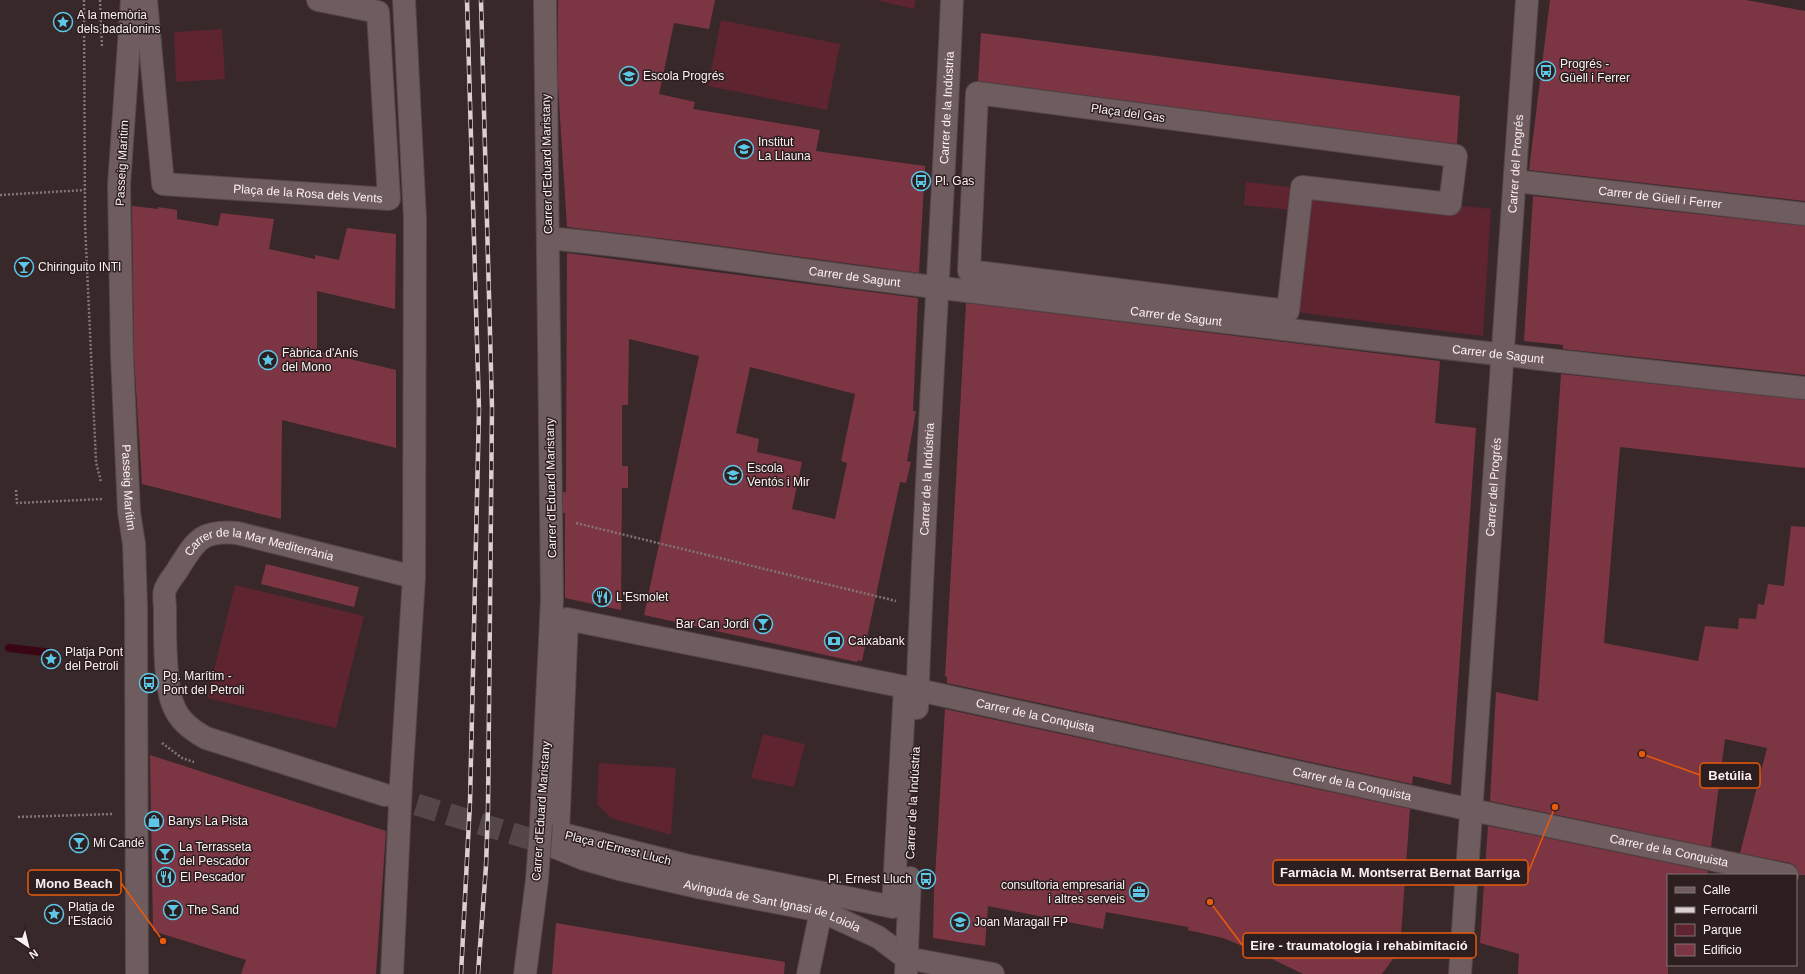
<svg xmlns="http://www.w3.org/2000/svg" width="1805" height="974" font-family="Arial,sans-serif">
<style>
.green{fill:#5e2430}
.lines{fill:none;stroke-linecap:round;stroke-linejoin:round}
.stream{stroke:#390614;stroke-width:8}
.building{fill:#7c3643;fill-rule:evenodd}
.minor-tunnel{stroke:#554648;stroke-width:22;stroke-dasharray:22 11;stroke-linecap:butt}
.minor-casing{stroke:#544749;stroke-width:24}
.path{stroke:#837576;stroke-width:2.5;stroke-dasharray:2 2;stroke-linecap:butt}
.minor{stroke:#6e5c5e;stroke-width:22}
.rail-casing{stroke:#dbcfd0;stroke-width:4.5}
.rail{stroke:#2d1f20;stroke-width:3;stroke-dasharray:9;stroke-linecap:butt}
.minor-bridge-casing{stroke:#544749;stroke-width:24;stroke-linecap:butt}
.minor-bridge{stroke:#6e5c5e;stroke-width:22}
.labels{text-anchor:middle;stroke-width:3;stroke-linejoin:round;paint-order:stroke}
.poi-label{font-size:12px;fill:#fcf1f2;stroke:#2d1f20;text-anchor:start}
.street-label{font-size:12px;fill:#fcf1f2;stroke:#2d1f20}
.leader{fill:none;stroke:#e8590c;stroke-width:1.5}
.callout-dot{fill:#e8590c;stroke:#2d1f20;stroke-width:1.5}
.callout{fill:#2d1f20;stroke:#e8590c;stroke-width:1.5}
.callout-label{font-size:13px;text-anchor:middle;font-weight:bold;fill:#fcf1f2}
</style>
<rect width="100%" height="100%" fill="#38282a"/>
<g class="green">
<polygon points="876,0 916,0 914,9"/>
<polygon points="721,20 840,44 827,110 708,86"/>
<polygon points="222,29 225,79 176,82 174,32"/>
<polygon points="1246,182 1491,209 1483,336 1288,311 1300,211 1244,205"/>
<polygon points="235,585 364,616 336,728 207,698"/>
<polygon points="763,734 805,744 794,787 751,778"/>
<polygon points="599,763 676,768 671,835 611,818 597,804"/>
</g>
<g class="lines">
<polyline class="stream" points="9,648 53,653"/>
</g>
<g class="building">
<polygon points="558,0 715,0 709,29 674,23 659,94 695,102 693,109 820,130 816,151 925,166 919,273 692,242 567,227 558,86"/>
<polygon points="1550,0 1746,0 1805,11 1805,201 1529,170"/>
<polygon points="981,33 1460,96 1457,144 978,81"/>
<polygon points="1533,196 1805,226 1805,375 1563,349 1563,345 1524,341"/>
<polygon points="132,206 158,209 158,207 177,210 177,219 218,226 221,213 274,219 269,249 315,259 315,255 339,260 347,228 396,234 395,309 317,291 317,351 396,370 396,448 282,420 281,519 142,484 134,356"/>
<path d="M567 253 918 298 913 411H916L907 461 911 462 906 483 900 482 862 661 858 660 857 662 644 615 699 356 629 339 628 405H622V466H628V488H622L621 610 565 598V513H563V492H566ZM750 367 855 394 841 461 847 463 835 519 792 509 802 462 757 452 759 439 736 433Z"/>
<polygon points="966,303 1440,361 1435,423 1476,428 1451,785 1413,776 1412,784 947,683 947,677 945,676"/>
<polygon points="1561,374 1805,400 1805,468 1620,447 1604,643 1698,661 1705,626 1738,629 1739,618 1756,619 1758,604 1764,605 1768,584 1784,586 1791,526 1805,527 1805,875 1799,875 1796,866 1790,863 1740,853 1767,748 1725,739 1711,847 1490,801 1496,692 1538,701"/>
<polygon points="266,564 359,587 354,607 261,584"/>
<polygon points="945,709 1410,809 1400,949 1382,974 1303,974 1260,953 1223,938 1188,930 1188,927 1106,912 1103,929 988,906 985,946 933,938 934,894"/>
<polygon points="150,755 386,831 376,974 241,974 246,960 153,931"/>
<polygon points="1488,826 1708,871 1707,875 1668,875 1668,974 1518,974 1519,954 1480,943"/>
<polygon points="556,923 785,962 784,974 552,974"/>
</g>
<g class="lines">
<polyline class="minor-tunnel" points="385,795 547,844"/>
<g class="minor-casing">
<g id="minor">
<path id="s1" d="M132 0 119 185 122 356 129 512 134 544 136 606 137 974"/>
<path id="s2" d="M146 0 163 184 389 199 378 12 318 0"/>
<polygon points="977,93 1456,156 1450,204 1302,187 1288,311 969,271"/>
<path id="s3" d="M1515 181 1805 214"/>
<path id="s4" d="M548 238C675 250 800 271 926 286 1219 322 1512 357 1805 388"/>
<polygon points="567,619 905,687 893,907 685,865 558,833"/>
<path id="s5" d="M918 690 1472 810 1787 875"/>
<path id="s6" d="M917 708C925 472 942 236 952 0"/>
<path id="s7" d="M385 795 206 738C193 731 180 722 174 707 164 686 165 633 165 608 165 603 163 595 165 590 167 583 174 576 178 569 196 541 200 530 237 533L414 577"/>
<polyline points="541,824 552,599 545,0"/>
<path id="s8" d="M547 844 584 859 619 869 702 888 821 911 878 937 906 958 993 974"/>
<polyline points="392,974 401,784 414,577 415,219 404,0"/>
<polyline points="525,974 537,880"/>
<polyline points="808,974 821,911"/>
<polyline points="906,974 910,878"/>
<path id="s9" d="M1460 974 1527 0"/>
</g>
</g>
<g class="path">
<polyline points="84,0 85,224 96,462 101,482"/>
<polyline points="100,0 102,47"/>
<polyline points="0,195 85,190"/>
<polyline points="16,490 17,503 103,499"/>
<polyline points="576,523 896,601"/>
<polyline points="162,743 182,758 194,762"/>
<polyline points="18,817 113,814"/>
</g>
<use href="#minor" class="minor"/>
<g class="rail-casing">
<g id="rail">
<polyline points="461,974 470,802 479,410 467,0"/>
<polyline points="478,974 486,866 488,809 492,407 481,0"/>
</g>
</g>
<use href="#rail" class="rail"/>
<g class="minor-bridge-casing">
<polyline id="minor-bridge" points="537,880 541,824"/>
</g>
<use href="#minor-bridge" class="minor-bridge"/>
</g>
<defs>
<g id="sight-ring" transform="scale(1)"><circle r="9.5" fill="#2d1f20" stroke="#5cc7e7" stroke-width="1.5"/><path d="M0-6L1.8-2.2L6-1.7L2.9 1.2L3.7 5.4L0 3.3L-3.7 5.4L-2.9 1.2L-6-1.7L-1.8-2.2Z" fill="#5cc7e7"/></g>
<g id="bus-ring" transform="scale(1)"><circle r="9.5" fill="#2d1f20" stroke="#5cc7e7" stroke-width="1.5"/><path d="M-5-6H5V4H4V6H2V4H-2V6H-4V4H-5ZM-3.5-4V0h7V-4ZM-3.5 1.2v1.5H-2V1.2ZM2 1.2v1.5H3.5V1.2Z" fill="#5cc7e7"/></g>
<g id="school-ring" transform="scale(1)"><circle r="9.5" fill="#2d1f20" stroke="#5cc7e7" stroke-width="1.5"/><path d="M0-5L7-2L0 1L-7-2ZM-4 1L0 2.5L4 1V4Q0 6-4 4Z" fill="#5cc7e7"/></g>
<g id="bar-ring" transform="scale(1)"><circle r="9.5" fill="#2d1f20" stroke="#5cc7e7" stroke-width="1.5"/><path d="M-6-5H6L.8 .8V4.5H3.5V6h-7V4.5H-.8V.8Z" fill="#5cc7e7"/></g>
<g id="restaurant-ring" transform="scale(1)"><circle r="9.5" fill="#2d1f20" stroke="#5cc7e7" stroke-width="1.5"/><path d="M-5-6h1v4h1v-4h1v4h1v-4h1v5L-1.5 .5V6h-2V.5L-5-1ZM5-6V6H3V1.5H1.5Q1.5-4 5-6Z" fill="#5cc7e7"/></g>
<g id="bank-ring" transform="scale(1)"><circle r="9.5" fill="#2d1f20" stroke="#5cc7e7" stroke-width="1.5"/><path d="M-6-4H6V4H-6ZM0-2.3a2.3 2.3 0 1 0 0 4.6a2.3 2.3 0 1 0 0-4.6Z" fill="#5cc7e7"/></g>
<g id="shop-ring" transform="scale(1)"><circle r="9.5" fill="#2d1f20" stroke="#5cc7e7" stroke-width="1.5"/><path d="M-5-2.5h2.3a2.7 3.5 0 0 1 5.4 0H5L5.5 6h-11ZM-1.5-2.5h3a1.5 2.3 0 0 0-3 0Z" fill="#5cc7e7"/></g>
<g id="office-ring" transform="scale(1)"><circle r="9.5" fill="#2d1f20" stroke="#5cc7e7" stroke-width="1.5"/><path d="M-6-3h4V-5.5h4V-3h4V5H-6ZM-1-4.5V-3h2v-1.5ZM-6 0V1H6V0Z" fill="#5cc7e7"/></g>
</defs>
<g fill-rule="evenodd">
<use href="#sight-ring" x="63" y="22"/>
<use href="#bus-ring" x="1546" y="71"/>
<use href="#school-ring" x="629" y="76"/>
<use href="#school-ring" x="744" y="149"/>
<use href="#bus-ring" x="921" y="181"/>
<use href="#bar-ring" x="24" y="267"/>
<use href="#sight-ring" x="268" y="360"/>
<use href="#school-ring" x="733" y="475"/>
<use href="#restaurant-ring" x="602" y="597"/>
<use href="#bar-ring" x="763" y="624"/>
<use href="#bank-ring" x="834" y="641"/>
<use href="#sight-ring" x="51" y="659"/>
<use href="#bus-ring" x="149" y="683"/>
<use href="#shop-ring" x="154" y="821"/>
<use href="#bar-ring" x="79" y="843"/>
<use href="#bar-ring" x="165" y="854"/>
<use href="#restaurant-ring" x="166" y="877"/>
<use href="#bus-ring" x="926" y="879"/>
<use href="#office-ring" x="1139" y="892"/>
<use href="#bar-ring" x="173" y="910"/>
<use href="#sight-ring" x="54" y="914"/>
<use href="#school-ring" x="960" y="922"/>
</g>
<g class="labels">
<g class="poi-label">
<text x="77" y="19">A la memòria<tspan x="77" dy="14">dels badalonins</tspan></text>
<text x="1560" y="68">Progrés -<tspan x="1560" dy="14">Güell i Ferrer</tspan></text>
<text x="643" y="80">Escola Progrés</text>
<text x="758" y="146">Institut<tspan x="758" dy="14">La Llauna</tspan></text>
<text x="935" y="185">Pl. Gas</text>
<text x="38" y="271">Chiringuito INTI</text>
<text x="282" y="357">Fàbrica d'Anís<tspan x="282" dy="14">del Mono</tspan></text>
<text x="747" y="472">Escola<tspan x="747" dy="14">Ventós i Mir</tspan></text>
<text x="616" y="601">L'Esmolet</text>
<text x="749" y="628" text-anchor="end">Bar Can Jordi</text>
<text x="848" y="645">Caixabank</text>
<text x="65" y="656">Platja Pont<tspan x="65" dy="14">del Petroli</tspan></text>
<text x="163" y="680">Pg. Marítim -<tspan x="163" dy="14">Pont del Petroli</tspan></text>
<text x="168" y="825">Banys La Pista</text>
<text x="93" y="847">Mi Candé</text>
<text x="179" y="851">La Terrasseta<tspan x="179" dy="14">del Pescador</tspan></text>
<text x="180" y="881">El Pescador</text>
<text x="912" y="883" text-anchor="end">Pl. Ernest Lluch</text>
<text x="1125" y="889" text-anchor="end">consultoria empresarial<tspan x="1125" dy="14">i altres serveis</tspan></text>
<text x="68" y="911">Platja de<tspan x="68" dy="14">l'Estació</tspan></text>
<text x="187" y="914">The Sand</text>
<text x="974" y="926">Joan Maragall FP</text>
</g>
<g class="street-label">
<text dy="4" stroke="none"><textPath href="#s6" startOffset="601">Carrer de la Indústria</textPath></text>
<text transform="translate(1128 113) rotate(8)" y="4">Plaça del Gas</text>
<text transform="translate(122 163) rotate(-87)" y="4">Passeig Marítim</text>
<text transform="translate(547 164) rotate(-91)" y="4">Carrer d'Eduard Maristany</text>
<text dy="4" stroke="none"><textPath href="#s9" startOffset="812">Carrer del Progrés</textPath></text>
<text dy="4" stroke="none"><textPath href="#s2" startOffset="330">Plaça de la Rosa dels Vents</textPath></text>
<text dy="4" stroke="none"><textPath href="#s3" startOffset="146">Carrer de Güell i Ferrer</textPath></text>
<text dy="4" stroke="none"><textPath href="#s4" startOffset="309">Carrer de Sagunt</textPath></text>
<text dy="4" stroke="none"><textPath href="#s4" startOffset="633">Carrer de Sagunt</textPath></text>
<text dy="4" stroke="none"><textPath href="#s4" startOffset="957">Carrer de Sagunt</textPath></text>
<text dy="4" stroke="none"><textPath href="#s6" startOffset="229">Carrer de la Indústria</textPath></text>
<text dy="4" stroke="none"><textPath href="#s1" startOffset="488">Passeig Marítim</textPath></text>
<text dy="4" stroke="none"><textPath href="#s9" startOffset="488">Carrer del Progrés</textPath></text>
<text transform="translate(551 488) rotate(-91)" y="4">Carrer d'Eduard Maristany</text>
<text dy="4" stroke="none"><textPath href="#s7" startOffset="472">Carrer de la Mar Mediterrània</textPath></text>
<text dy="4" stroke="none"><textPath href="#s5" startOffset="120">Carrer de la Conquista</textPath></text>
<text dy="4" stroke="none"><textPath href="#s5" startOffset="444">Carrer de la Conquista</textPath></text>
<text transform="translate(913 803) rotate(-87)" y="4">Carrer de la Indústria</text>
<text transform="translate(541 811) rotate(-86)" y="4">Carrer d'Eduard Maristany</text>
<text transform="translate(618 848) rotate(14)" y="4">Plaça d'Ernest Lluch</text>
<text dy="4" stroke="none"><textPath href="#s5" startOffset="768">Carrer de la Conquista</textPath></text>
<text dy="4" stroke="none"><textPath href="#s8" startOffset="234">Avinguda de Sant Ignasi de Loiola</textPath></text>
</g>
</g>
<path class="leader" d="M1642 754L1700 775M1555 807L1528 873M163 941L121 883M1210 902L1243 946"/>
<g class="callout-dot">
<circle cx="1642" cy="754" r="4"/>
<circle cx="1555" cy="807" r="4"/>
<circle cx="163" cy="941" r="4"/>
<circle cx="1210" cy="902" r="4"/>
</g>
<g class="callout">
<rect x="1700" y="763" width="60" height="25" rx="4"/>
<rect x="1273" y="860" width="255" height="25" rx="4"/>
<rect x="28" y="870" width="93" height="25" rx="4"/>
<rect x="1243" y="933" width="233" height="25" rx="4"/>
</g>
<g class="callout-label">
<text x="1730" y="780">Betúlia</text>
<text x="1400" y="877">Farmàcia M. Montserrat Bernat Barriga</text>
<text x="74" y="888">Mono Beach</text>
<text x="1359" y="950">Eire - traumatologia i rehabimitació</text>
</g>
<rect x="1667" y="874" width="130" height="92" fill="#2d1f20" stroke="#807374"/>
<rect x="1675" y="887" width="20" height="6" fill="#6e5c5e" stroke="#807374"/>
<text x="1703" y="894" font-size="12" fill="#fcf1f2">Calle</text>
<rect x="1675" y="907" width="20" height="6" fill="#dbcfd0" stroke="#807374"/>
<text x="1703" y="914" font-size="12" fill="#fcf1f2">Ferrocarril</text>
<rect x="1675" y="924" width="20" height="12" fill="#5e2430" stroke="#807374"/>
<text x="1703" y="934" font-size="12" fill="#fcf1f2">Parque</text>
<rect x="1675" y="944" width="20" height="12" fill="#7c3643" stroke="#807374"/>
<text x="1703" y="954" font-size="12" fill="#fcf1f2">Edificio</text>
<g transform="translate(28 946) rotate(145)" stroke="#2d1f20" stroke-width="3" paint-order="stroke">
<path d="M0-3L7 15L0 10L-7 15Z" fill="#fcf1f2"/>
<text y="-6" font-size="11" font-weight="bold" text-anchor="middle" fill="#fcf1f2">N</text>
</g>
</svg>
